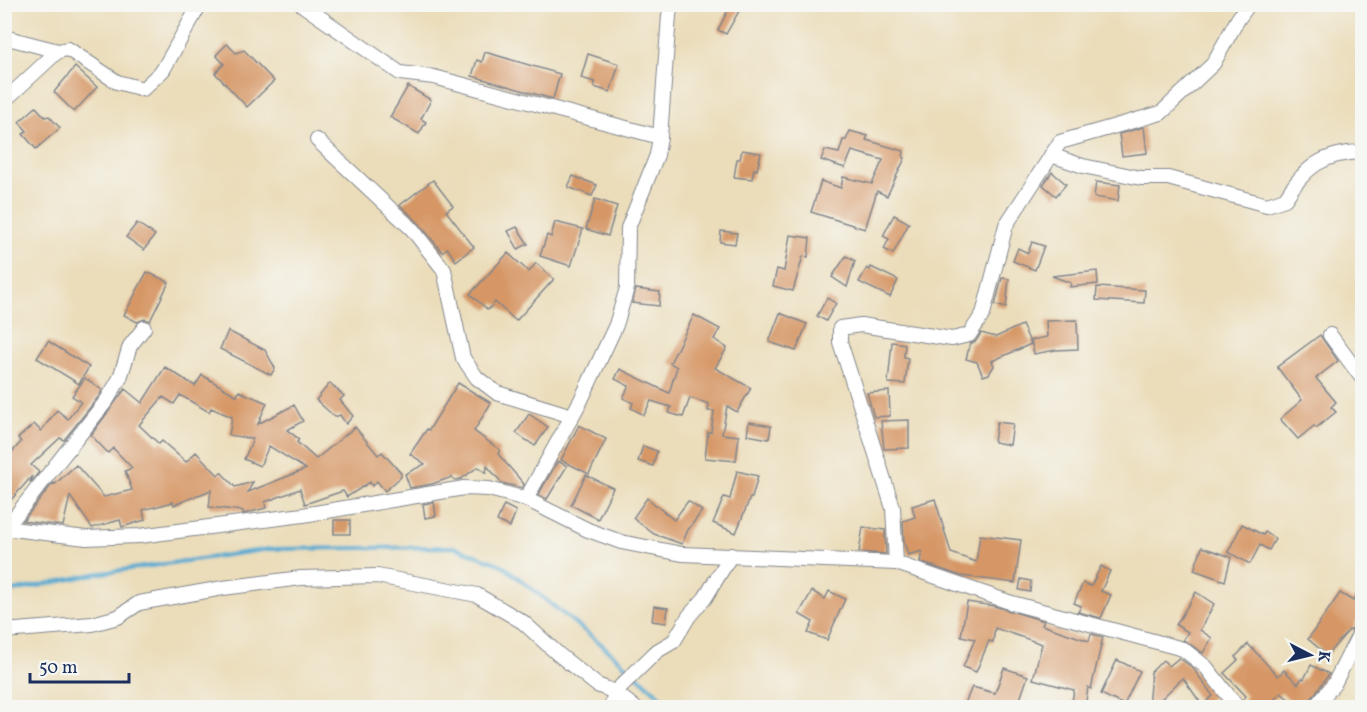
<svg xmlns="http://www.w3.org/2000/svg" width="1367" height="712" font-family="Vollkorn,serif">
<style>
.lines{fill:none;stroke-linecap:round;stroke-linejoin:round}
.stream{stroke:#57aad2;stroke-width:4}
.building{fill:#d69665;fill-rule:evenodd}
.minor-casing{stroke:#83868c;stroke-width:16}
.minor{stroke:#fff;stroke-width:14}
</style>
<rect width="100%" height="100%" fill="#f6f6f2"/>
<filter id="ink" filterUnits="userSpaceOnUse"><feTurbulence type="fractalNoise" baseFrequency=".0167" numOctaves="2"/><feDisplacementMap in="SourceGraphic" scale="12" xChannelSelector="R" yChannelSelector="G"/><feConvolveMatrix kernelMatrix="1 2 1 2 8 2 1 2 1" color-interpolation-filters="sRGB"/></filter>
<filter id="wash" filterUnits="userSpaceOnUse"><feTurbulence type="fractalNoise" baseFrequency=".008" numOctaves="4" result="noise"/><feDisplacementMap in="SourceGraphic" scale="24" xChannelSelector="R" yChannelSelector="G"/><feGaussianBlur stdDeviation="1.35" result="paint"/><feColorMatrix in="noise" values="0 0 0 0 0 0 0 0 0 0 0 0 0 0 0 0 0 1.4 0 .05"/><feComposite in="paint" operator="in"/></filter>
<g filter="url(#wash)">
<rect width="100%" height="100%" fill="#ebddba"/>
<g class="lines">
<polyline class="stream" points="4,593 95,574 270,549 454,547 502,565 601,644 674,708"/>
</g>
<g id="blocks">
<g class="building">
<polygon points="731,4 743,4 726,34 718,30"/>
<polygon points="227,44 236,53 244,50 274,81 247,107 215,73 224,64 216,55"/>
<polygon points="485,52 560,74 553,99 472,76 477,60 482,62"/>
<polygon points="588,54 619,64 610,92 594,87 595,82 581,78"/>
<polygon points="75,67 97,87 74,112 54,92"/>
<polygon points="408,86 431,100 421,119 426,122 419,134 390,117"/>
<polygon points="36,107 45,117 49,116 60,128 36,149 23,134 27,131 19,122"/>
<polygon points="1144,127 1147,153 1122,156 1119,134"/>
<polygon points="850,131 868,136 866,140 904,151 903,157 905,158 887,196 877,191 865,229 811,212 821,181 841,188 843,177 872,184 883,160 852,151 845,168 821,160 825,150 839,153 843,140 846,140"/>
<polygon points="742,150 761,153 757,170 754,169 752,179 734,177 737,159 740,159"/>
<polygon points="1052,172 1066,184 1056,196 1043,185"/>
<polygon points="573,176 597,185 592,196 568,187"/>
<polygon points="433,180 453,206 446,211 474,247 456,261 447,248 442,252 419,223 400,205"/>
<polygon points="1096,182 1120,185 1118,201 1094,197"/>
<polygon points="595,199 617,206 608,236 586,229"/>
<polygon points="894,215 909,223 893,254 884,249 889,239 883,236"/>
<polygon points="555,222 583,229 571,266 540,256 547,235 551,237"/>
<polygon points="137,223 155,235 144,250 126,237"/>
<polygon points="517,227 528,244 518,249 508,231"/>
<polygon points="721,231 737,233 735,244 720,242"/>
<polygon points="790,235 810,238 808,257 803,256 793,291 773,286 777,269 784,271"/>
<polygon points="1032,242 1044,246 1035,270 1013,261 1018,248 1028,253"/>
<polygon points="508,253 529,272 536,263 554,279 516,321 495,302 488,310 470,294"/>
<polygon points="846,256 855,261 847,287 832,277"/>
<polygon points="871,267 898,280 890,297 859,282 867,268 870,270"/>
<polygon points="1097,271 1098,284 1070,287 1071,283 1052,276"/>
<polygon points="147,272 169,282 150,321 145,319 137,322 124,315"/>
<polygon points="1002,278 1009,279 1006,308 995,305"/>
<polygon points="1097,287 1145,290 1144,303 1096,300"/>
<polygon points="636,289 660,292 659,306 632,303"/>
<polygon points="827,298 836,303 826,321 817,316"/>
<polygon points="780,313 807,324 796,351 769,342"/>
<polygon points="694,315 720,329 714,339 727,348 715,368 751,388 737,412 727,406 722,434 739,436 736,461 705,458 708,432 711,432 714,411 708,411 709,404 690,398 683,417 669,413 671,407 651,401 644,415 631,408 633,403 623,398 629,386 615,379 620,369 669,393 677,367 670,363"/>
<polygon points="1077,320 1078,349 1056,350 1034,354 1031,340 1047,337 1046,321"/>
<polygon points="1022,325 1031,344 992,361 994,366 989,374 983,376 977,362 966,359 970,344 976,341 981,333 996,337"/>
<polygon points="228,331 265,350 275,368 271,375 220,349"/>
<polygon points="1320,335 1338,361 1316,378 1336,402 1331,407 1336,412 1316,428 1314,426 1298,439 1280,419 1302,400 1277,367"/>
<polygon points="48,341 89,367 79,384 37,358"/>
<polygon points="892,342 905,344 904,357 908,358 905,384 888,383"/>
<path d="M165 367 195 386 202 375 237 396 239 391 267 403 258 424 294 405 303 421 287 430 299 439 297 442 316 459 355 427 378 455 382 452 401 473V477L385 491 377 481 372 486 370 482 347 497 343 491 305 504 300 489 265 502 266 508 243 514V511L209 507 211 490 174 505 173 502 143 510 145 520 122 527 120 520 92 528 70 496 63 526 23 521 53 483 55 484 76 465 104 497 132 490 125 471 132 468 113 448 108 453 91 435 125 389 142 403ZM180 395 209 412 211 408 232 417 229 435 253 439 244 459 260 466 269 446 306 469 248 492 253 482 235 487 221 472 218 475 196 452 186 462 162 441 159 444 139 425 163 397 174 404Z"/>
<polygon points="85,378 102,390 100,395 64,440 60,438 31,465 39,472 30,483 32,476 4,508 4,461 21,442 18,438 34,424 41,431 57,410 68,419 81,402 72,396"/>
<polygon points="330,383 344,396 340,400 353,416 346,424 340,415 335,417 316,400"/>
<polygon points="458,383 491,403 474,431 500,450 498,454 524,484 522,488 502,483 487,466 486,473 478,467 461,479 455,480 452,477 432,484 410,488 405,474 425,464 410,454 427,429 429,430"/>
<polygon points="889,391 890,416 874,417 867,393"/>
<polygon points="529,414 548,427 535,446 516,433"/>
<polygon points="909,420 909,448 884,449 881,421"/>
<polygon points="749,422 771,426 769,439 747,435"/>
<polygon points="997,422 1013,424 1010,445 994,442"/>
<polygon points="579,425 606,439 589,474 561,460"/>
<polygon points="643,446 657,451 653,466 638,461"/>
<polygon points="558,461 567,466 547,499 538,495"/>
<polygon points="737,471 758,476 752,498 750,498 736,533 713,523 724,497 730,499"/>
<polygon points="586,475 613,488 598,519 571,505"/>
<polygon points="647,498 674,520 688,501 702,511 688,530 682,544 654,534 633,518"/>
<polygon points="935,499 951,553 976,562 980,535 1021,540 1015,583 961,576 920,562 922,551 908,555 904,542 903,521 915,517 912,506"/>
<polygon points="434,502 436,516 425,518 423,504"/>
<polygon points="504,505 516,511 510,527 497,521"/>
<rect x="334" y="520" width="16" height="14"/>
<polygon points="1242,524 1263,535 1265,532 1275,539 1269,550 1260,545 1250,564 1228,552"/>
<polygon points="863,527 885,530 886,554 859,552"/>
<polygon points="1202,547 1231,557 1225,581 1194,570"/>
<polygon points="1101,566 1110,571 1101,591 1111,595 1101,618 1078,612 1081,606 1074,603 1083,583 1091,586"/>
<polygon points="1021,579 1031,581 1030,592 1019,590"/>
<polygon points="1362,588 1362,613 1351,631 1349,630 1327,655 1308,639 1340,593 1353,601"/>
<polygon points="812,591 825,599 829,591 845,599 827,640 808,633 813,622 799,614"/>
<polygon points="1196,592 1214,604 1200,630 1212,638 1203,653 1183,640 1188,632 1176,625"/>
<polygon points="967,602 994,606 1044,621 1042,625 1089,641 1091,634 1103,637 1091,689 1088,687 1085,708 1071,708 1074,690 1033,679 1042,644 995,628 993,642 989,641 976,672 963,667 975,639 961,636"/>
<polygon points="654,606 668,608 666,623 652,621"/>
<polygon points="1248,644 1278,676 1284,670 1298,684 1302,678 1304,679 1311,665 1329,674 1305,708 1300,708 1281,693 1265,708 1249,708 1243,699 1246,696 1224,673 1238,660 1235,657"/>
<polygon points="1179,658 1193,668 1213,696 1202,705 1183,678 1161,699 1160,708 1148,708 1151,672 1163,660 1169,666"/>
<polygon points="1117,660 1140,671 1124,705 1101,694"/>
<polygon points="1004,668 1028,676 1017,708 963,708 972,687 995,693"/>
</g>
</g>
</g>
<g filter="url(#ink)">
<use href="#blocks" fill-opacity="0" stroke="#83868c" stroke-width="1.5"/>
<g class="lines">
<g class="minor-casing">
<g id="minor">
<polyline points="301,4 400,73 434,77 660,137"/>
<polyline points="4,37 58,51"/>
<polyline points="4,101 58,51 68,49 117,82 143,89 163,70 200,4"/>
<polyline points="317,140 412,229 444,270 463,358 477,378 497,393 572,416"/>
<path d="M1051 155 1083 166 1141 178H1168L1267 205 1285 199C1305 167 1323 153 1362 152"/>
<polyline points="1330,335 1362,378"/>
<polyline points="526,499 581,400 616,325 627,288 628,228 657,155 660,137 669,16 671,4"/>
<polyline points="4,528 86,538 139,536 303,515 464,488 489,489 526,499 588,530 621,542 682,554 896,563 1012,603 1183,649 1206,667 1238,708"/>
<polyline points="6,528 107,400 120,378 130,346 144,328"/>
<polyline points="896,563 893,508 840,342 840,328 861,325 952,339 969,335 983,314 1006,225 1060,142 1161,113 1213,64 1238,19 1249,4"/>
<polyline points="4,631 92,624 118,617 139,603 223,588 301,578 377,576 477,595 523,622 558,654 597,685 615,692 635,708"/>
<polyline points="611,708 615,692 657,651 674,641 689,616 705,598 731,555"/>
<polyline points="1314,708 1334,684 1362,629"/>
</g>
</g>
<use href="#minor" class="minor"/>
</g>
</g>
<rect width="1367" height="712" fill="none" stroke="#f6f6f2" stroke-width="24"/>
<g transform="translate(1310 655) rotate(97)" stroke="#f6f6f2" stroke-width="4.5" paint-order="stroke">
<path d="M0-4.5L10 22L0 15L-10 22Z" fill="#1b2f5e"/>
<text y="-9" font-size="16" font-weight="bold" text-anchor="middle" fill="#1b2f5e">K</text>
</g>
<path d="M30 673v9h99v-9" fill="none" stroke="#1b2f5e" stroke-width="3"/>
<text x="39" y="673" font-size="18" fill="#1b2f5e" stroke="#f6f6f2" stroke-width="4.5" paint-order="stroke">50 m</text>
</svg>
